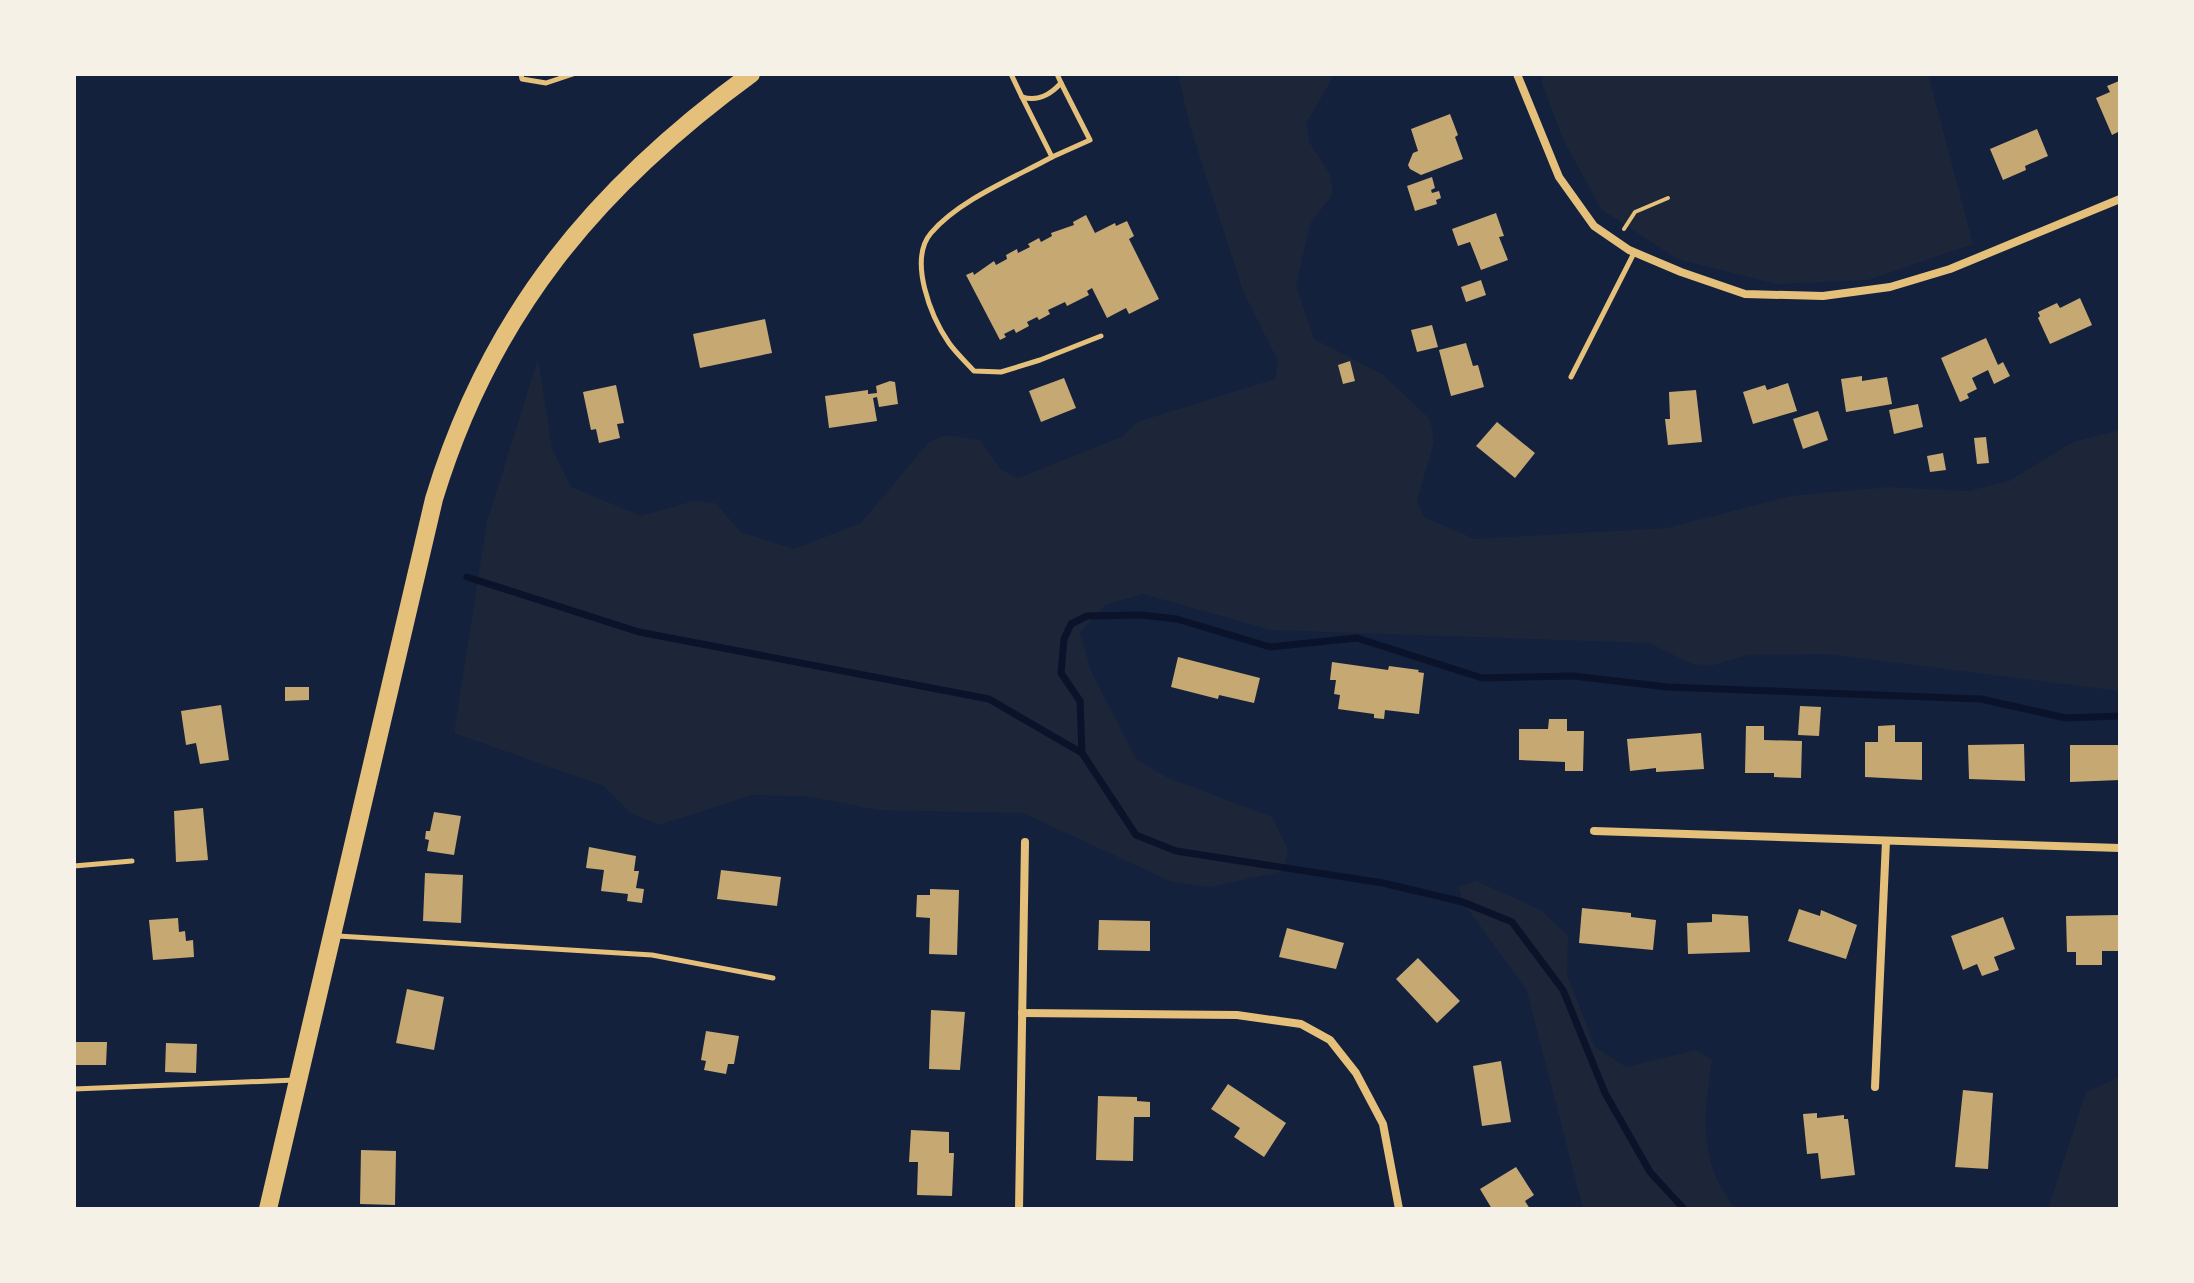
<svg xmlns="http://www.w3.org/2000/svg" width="2194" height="1283" font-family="Poppins,sans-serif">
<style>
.green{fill:#1d2539}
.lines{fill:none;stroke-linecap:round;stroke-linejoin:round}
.stream{stroke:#0b132b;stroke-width:7}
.building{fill:#c6a872}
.path{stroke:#e5c07b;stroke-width:4}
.service{stroke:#e5c07b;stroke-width:5}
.minor{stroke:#e5c07b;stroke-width:8}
.trunk{stroke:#e5c07b;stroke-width:18}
</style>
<rect width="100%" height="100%" fill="#14213d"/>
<g class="green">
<polygon points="1178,74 1335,74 1306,123 1309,142 1330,174 1333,194 1310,224 1296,286 1314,339 1382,374 1430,419 1434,442 1417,500 1424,517 1475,539 1667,528 1791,496 1889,487 1968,491 2009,481 2073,442 2120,430 2120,691 1827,654 1748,655 1710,666 1692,664 1649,643 1271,630 1143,594 1105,605 1080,633 1091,671 1136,759 1166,777 1272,817 1288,850 1284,871 1210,887 1172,882 1023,813 878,810 807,796 752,795 659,825 629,812 604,786 454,733 487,522 538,359 552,449 571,487 641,516 694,501 715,503 741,532 794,549 861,523 929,442 945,435 980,440 1001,470 1018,478 1123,436 1137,422 1275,379 1278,361 1243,291 1190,126"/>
<polygon points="1543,74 1928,74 1973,244 1868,280 1776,284 1677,259 1601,209 1563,139 1542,83"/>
<path d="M1476 881 1541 910 1568 936 1567 974 1595 1047 1626 1067 1696 1050 1712 1060C1704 1119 1697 1158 1735 1209H1583L1527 991 1463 902 1459 886Z"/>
<polygon points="2120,1077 2120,1209 2048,1209 2086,1092"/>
</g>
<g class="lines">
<g class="stream">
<polyline points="467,577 639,632 989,699 1082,753 1136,835 1176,851 1383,883 1463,902 1512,922 1563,990 1605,1093 1650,1172 1684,1209"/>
<polyline points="1082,753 1080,701 1061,673 1064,639 1071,624 1087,616 1141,615 1177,619 1270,647 1357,638 1482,678 1573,676 1667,687 1981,699 2066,718 2120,716"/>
</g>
</g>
<g class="building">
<polygon points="2119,81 2120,131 2112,135 2096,98 2110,92 2107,86"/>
<polygon points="1450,114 1458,135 1455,137 1463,159 1421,175 1410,169 1408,165 1413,153 1418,151 1411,129"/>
<polygon points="2037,129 2048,156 2025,166 2026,170 2003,180 1990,149"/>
<polygon points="1432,177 1435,188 1431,190 1432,193 1439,191 1441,198 1436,200 1437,204 1415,211 1407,186"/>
<polygon points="1496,213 1504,236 1499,237 1508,260 1481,270 1470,242 1458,246 1452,229"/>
<polygon points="1086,215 1095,233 1115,223 1116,226 1127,221 1134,236 1129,239 1159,299 1129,314 1126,308 1107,318 1092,288 1087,291 1089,295 1067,306 1065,302 1048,310 1050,314 1039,320 1037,317 1027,322 1029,326 1016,333 1014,329 1004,334 1006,337 1000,340 966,275 973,272 974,275 994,261 996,265 1007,259 1006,255 1017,249 1018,253 1030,247 1028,244 1039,238 1041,242 1052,236 1051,233 1074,225 1073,222"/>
<polygon points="1481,280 1486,295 1466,302 1461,287"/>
<polygon points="2080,298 2092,325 2050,344 2038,318 2040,316 2038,312 2057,303 2060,308"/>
<polygon points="765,319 772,353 700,368 693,334"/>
<polygon points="1432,325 1438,347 1417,352 1411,330"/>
<polygon points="1986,338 1998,365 2003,362 2010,376 1994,384 1988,370 1972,378 1977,389 1967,394 1969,398 1960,402 1941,358"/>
<polygon points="1466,343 1473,366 1478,365 1484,387 1451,396 1439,350"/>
<polygon points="1350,361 1355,381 1343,384 1338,365"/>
<polygon points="1862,376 1862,381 1887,377 1892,404 1846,412 1841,379"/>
<polygon points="1064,378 1076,408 1041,422 1029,391"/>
<polygon points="890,381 895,382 898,404 879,407 877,397 873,398 877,421 829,428 825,396 868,390 868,394 877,393 876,386"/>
<polygon points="1788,383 1797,411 1753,424 1743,392 1765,385 1767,390"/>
<polygon points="616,385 624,423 617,424 620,438 599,443 596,429 591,430 583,392"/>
<polygon points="1696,390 1702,442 1668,445 1665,419 1670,419 1669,392"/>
<polygon points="1918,404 1923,427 1894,434 1889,410"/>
<polygon points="1818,411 1828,440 1803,449 1793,419"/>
<polygon points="1497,422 1535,453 1515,478 1476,446"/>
<polygon points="1986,437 1989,463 1977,464 1974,438"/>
<polygon points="1943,453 1946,470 1930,472 1927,456"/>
<polygon points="1178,657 1260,678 1254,703 1219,695 1218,699 1171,687"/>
<polygon points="1332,662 1388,670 1389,666 1419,670 1418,672 1424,673 1419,714 1385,710 1384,719 1374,718 1374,714 1338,709 1340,695 1334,694 1336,680 1330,680"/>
<polygon points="285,687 309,687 309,700 285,701"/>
<polygon points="221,705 229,760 200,764 196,743 186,745 181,711"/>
<polygon points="1800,706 1821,707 1819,736 1798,735"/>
<polygon points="1549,719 1567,719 1567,731 1584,731 1583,771 1565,771 1565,762 1519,760 1519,729 1548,729"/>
<polygon points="1895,725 1895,742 1922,742 1922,780 1865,777 1865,742 1878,742 1878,726"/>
<polygon points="1746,726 1764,726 1764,740 1802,741 1801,778 1774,777 1774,773 1745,773"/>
<polygon points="1701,733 1704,769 1656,772 1656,768 1630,771 1627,739"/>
<polygon points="2024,744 2025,781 1969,779 1968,745"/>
<polygon points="2070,745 2120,745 2120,780 2070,782"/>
<polygon points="203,808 208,860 176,862 174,811"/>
<polygon points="434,812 461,816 454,855 427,851 429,840 425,839 426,831 430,831"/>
<polygon points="589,847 636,856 634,871 639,871 636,888 644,889 642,903 627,901 628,894 601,891 604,870 586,868"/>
<polygon points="721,870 781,877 777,906 717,899"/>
<polygon points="425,873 463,875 461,923 423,921"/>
<polygon points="930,889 959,890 957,955 929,954 930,918 916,917 917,895 930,895"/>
<polygon points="1582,908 1631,913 1631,917 1656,920 1653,950 1579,943"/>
<polygon points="1799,909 1820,916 1821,910 1857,925 1846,959 1788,941"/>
<polygon points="1712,914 1748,916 1750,952 1688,954 1687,923 1712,922"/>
<polygon points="2120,915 2120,951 2102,951 2102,965 2076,965 2076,952 2067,952 2066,916"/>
<polygon points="2003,917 2015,949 1994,957 1999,970 1982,976 1977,964 1963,970 1951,936"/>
<polygon points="178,918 179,932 185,931 186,941 193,940 194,957 153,960 149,920"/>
<polygon points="1099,920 1150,921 1150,951 1098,950"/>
<polygon points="1287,928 1344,943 1336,969 1279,957"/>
<polygon points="1418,958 1460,1001 1437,1023 1396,979"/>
<polygon points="407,989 444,997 434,1050 396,1043"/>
<polygon points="931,1010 965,1012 960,1070 929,1069"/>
<polygon points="706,1031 739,1036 734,1064 728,1064 726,1074 704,1070 706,1061 701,1060"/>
<polygon points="74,1042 107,1042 106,1065 74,1065"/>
<polygon points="166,1043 197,1044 196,1073 165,1072"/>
<polygon points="1501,1061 1511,1122 1482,1126 1473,1066"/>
<polygon points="1228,1084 1286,1123 1264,1157 1234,1137 1240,1128 1211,1109"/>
<polygon points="1963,1090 1993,1093 1988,1169 1955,1167"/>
<polygon points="1098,1096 1137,1097 1137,1101 1150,1102 1150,1117 1134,1117 1133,1161 1096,1160"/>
<polygon points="1817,1113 1817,1118 1844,1115 1844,1119 1848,1119 1855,1175 1821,1179 1818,1153 1807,1154 1803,1114"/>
<polygon points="911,1130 949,1132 949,1153 954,1153 952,1196 917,1195 918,1162 909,1162"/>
<polygon points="361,1150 396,1151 395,1205 360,1204"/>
<polygon points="1516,1167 1534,1195 1525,1201 1530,1209 1492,1209 1480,1189"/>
</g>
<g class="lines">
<polyline class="path" points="1624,229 1635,212 1668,198"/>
<g class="service">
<polyline points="521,74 522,79 546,83 573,74"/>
<path d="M1011 74 1022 97C1038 102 1050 95 1061 83L1057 74"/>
<path d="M1022 97 1052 157C1014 178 959 200 931 233 908 260 931 317 949 343 956 353 966 362 974 371L1001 372 1040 360 1101 336"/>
<polyline points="1052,157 1090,140 1061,83"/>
<polyline points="1571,377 1634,253"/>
<polyline points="74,866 132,861"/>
<polyline points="338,936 652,955 773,978"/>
<polyline points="74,1089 295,1080"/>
</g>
<g class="minor">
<polyline points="1517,74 1559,177 1594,226 1629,250 1681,272 1745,294 1823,296 1890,287 1950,269 2120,199"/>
<polyline points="1594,831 2120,848"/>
<polyline points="1022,1013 1237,1015 1301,1024 1330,1040 1356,1073 1383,1124 1399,1209"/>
<polyline points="1875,1087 1886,841"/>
<polyline points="1019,1209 1025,842"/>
</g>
<path class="trunk" d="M268 1209 434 499C490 314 596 187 751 74"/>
</g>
<rect width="2194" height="1283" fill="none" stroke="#f6f1e7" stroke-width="152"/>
</svg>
